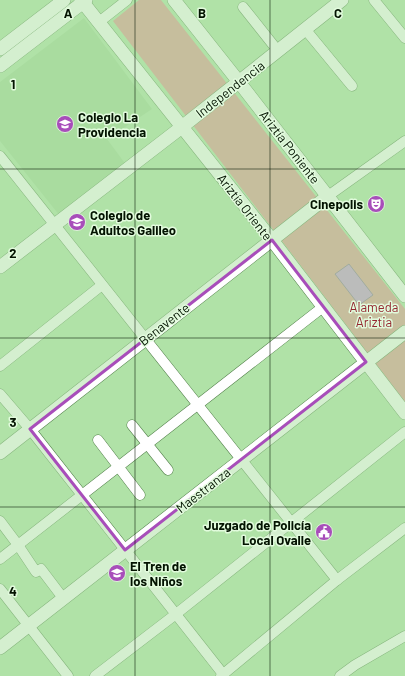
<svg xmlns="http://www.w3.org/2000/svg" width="405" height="676" font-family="Barlow,sans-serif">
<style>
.built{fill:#a0d696}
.green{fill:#e09290}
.water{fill:#c88fd3;stroke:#8d6a94}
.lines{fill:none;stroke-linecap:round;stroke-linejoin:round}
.minor-casing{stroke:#53814b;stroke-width:11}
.major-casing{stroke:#53814b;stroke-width:14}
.minor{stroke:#fff;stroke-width:10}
.major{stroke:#fff;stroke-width:13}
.marked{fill:none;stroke:#a84eba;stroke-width:3;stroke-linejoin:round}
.grid{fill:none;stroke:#031301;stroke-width:1;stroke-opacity:0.55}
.labels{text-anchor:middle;stroke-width:3;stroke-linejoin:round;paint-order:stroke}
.street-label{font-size:13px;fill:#031301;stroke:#e2fbdd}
.poi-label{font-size:13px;font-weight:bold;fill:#031301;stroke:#e2fbdd;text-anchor:start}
.park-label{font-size:13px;fill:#94262f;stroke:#e2fbdd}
.grid-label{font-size:13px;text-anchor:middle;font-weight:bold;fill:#031301;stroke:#e2fbdd;stroke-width:3;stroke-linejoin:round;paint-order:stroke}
</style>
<rect width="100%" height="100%" fill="#b0e2a7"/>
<polygon class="built" points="84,18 152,109 107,139 127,166 60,216 0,141 0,82"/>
<polygon class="green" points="139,0 161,0 405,309 405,402 298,262 113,21"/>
<polygon class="water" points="349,264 373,295 359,305 335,274"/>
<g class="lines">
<g class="minor-casing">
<g id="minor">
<polyline points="374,0 405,38"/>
<polyline points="243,7 278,51"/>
<polyline points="99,22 127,0"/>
<polyline points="305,29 352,86"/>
<polyline points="0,156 337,580"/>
<polyline points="328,196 405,141"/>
<polyline points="0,366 102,285"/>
<polyline points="0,394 30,429 223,674"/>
<polyline points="132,425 168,470"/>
<polyline points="98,440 140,495"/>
<polyline points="0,521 18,545 36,572 41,569 63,598"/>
<polyline points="0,559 323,307"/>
<polyline points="0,589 68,676"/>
<polyline points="95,676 176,614 405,432"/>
<polyline points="221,676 337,580 405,528"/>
<polyline points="340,676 355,665 405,636"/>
</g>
</g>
<g class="major-casing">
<g id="major">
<polyline points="81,0 272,240 405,413"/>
<polyline points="174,0 239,82 405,296"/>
<polyline points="0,49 64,0"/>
<polyline points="0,66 86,0"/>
<polyline points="0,267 178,130 342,0"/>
<polyline points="0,453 328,196"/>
<polyline points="0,648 405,332"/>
</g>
</g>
<use href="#minor" class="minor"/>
<use href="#major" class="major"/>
</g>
<path d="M0 0H405V676H0ZM272 240 366 362 125 550 30 429Z" fill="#b0e2a7" fill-opacity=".55" fill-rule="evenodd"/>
<path class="marked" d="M272 240 366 362 125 550 30 429Z"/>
<path class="grid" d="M135 0V676M270 0V676M0 169H405M0 338H405M0 507H405"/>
<defs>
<g id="school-disc" transform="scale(0.9)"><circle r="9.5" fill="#a84eba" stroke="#e2fbdd"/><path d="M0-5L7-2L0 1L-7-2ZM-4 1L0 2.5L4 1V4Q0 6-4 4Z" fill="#fff"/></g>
<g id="theatre-disc" transform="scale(0.9)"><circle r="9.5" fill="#a84eba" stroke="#e2fbdd"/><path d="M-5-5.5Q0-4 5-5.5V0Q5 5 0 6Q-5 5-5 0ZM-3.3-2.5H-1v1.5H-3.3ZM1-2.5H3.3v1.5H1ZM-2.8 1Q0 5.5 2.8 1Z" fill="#fff"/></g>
<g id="civic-disc" transform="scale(0.9)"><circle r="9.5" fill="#a84eba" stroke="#e2fbdd"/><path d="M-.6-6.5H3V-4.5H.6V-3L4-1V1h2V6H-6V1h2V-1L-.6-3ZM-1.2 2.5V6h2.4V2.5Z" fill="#fff"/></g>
</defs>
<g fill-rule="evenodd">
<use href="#school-disc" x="65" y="124"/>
<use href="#theatre-disc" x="376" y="204"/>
<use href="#school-disc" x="77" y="222"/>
<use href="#civic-disc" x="324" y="532"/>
<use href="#school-disc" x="117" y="573"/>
</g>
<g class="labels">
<g class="street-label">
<text transform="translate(230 89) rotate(-38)" y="5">Independencia</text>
<text transform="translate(290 147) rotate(52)" y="5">Ariztía Poniente</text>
<text transform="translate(245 207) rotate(52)" y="5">Ariztía Oriente</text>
<text transform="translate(164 324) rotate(-38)" y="5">Benavente</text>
<text transform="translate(203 490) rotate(-38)" y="5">Maestranza</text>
</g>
<g class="poi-label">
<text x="78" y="122">Colegio La<tspan x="78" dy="15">Providencia</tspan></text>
<text x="363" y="209" text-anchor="end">Cinepolis</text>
<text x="90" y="220">Colegio de<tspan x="90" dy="15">Adultos Galileo</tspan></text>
<text x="311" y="530" text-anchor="end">Juzgado de Policía<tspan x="311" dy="15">Local Ovalle</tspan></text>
<text x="130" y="571">El Tren de<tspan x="130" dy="15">los Niños</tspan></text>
</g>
<g class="park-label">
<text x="374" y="312">Alameda<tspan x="374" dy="15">Ariztia</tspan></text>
</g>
</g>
<g class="grid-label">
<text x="68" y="18">A</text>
<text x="202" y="18">B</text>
<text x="338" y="18">C</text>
<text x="13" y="89">1</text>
<text x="13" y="258">2</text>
<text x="13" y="427">3</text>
<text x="13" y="596">4</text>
</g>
</svg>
